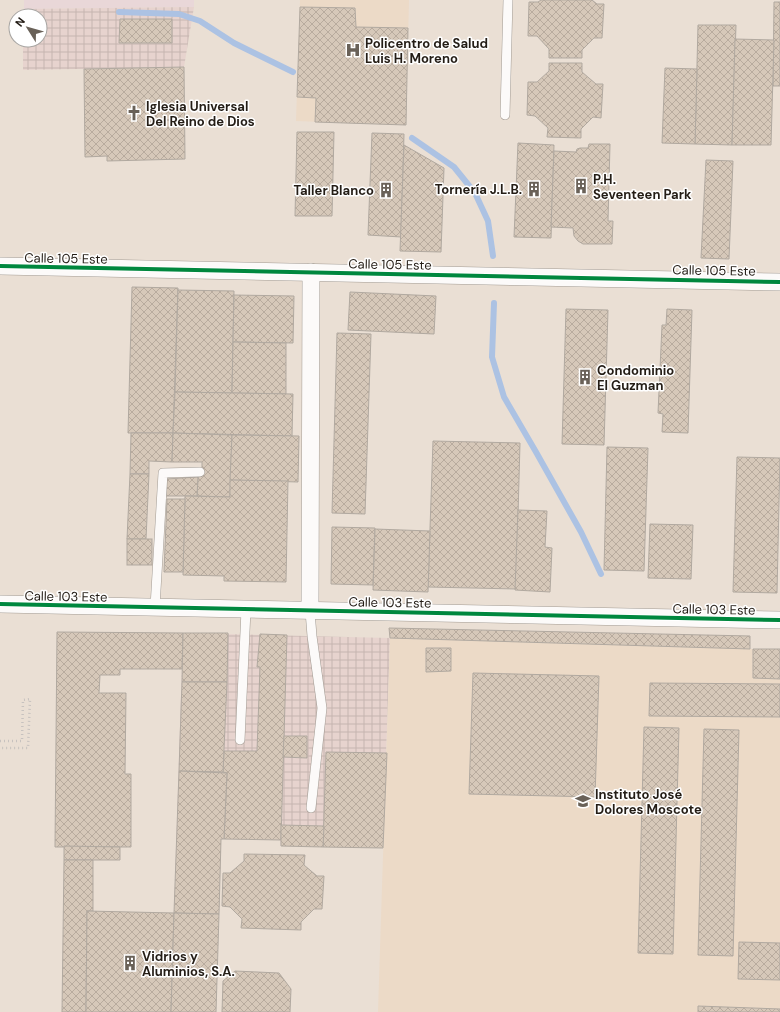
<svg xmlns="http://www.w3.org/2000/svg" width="780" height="1012" font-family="'DM Sans',sans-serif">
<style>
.commercial{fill:#e9d7d8}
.industrial{fill:url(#industrial-grid)}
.built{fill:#ecdac7}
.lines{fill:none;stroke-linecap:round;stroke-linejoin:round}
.stream{stroke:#acc2e3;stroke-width:6}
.building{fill:url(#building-cross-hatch);stroke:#b1a9a0}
.lane-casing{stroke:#a29b93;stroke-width:10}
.street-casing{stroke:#a29b93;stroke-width:18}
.path{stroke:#c7c2bf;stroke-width:2.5;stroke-dasharray:1 3;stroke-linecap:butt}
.lane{stroke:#fcfaf9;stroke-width:9}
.street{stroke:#fcfaf9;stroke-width:17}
.cycleway-casing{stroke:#fff;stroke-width:6}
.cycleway{stroke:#00873e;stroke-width:4}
.labels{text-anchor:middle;stroke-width:3;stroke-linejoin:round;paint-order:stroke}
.poi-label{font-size:13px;font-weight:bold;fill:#241d16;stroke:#fff;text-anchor:start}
.street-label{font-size:13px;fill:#241d16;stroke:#fff}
</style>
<defs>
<pattern id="industrial-grid" width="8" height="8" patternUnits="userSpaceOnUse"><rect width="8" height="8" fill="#e7d3ce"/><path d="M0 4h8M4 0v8" fill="none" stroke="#c6b5b0"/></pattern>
<pattern id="building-cross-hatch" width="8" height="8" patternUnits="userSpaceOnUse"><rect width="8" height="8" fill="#d6c8b9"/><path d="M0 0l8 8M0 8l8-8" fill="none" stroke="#b8ab9e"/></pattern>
</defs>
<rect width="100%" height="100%" fill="#eadfd4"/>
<polygon class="commercial" points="24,0 194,0 194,7 24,9"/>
<g class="industrial">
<polygon points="194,7 184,67 23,70 23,40 40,40 40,16 24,16 24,9"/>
<polygon points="183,633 390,638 383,848 281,846 280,840 221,839 219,914 174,913"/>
</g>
<g class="built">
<polygon points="300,0 409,0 406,125 296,121"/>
<polygon points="390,638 753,649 753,678 780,679 780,1012 378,1012"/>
</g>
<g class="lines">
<g class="stream">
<polyline points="119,12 179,14 200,21 234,43 293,72"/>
<polyline points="412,138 454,167 475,193 488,221 493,256"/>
<polyline points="494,303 492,357 504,397 536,452 581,532 601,574"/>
</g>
</g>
<g class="building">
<polygon points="541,0 592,0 597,4 604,4 602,38 594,38 582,50 582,58 549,58 549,49 537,36 528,36 529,2 538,2"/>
<polygon points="774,2 780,2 780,86 773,86"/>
<polygon points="300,7 355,8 356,27 408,28 406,125 315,122 316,98 297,97"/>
<polygon points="120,19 172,19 172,43 119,43"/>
<polygon points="698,25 736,25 732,145 695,144"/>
<polygon points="735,39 774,40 771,145 732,145"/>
<polygon points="549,63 582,63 582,72 596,84 603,84 601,118 593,117 581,129 581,138 547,137 548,128 535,116 527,115 528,82 537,82 549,71"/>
<polygon points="184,67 185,159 107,161 107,156 85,157 84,69"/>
<polygon points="665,68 697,69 695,144 662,143"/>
<polygon points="297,132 334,132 332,216 295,216"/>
<polygon points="372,133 404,134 401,237 368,235"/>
<polygon points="518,143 554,145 551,238 514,237"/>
<polygon points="589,144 610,144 608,221 613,221 612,244 583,244 578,241 574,236 573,228 551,227 554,151 576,152 577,149 580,148 588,148"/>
<polygon points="404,145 444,168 441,252 400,251"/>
<polygon points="706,160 733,161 729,259 701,258"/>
<polygon points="132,287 178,288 173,433 128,433"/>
<polygon points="178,290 234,291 232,393 175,392"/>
<polygon points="350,292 436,296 434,334 348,330"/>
<polygon points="234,295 294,296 293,343 233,342"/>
<polygon points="566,309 608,310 604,445 562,444"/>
<polygon points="667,309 692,310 688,433 662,432 663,414 658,413 662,325 666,325"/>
<polygon points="337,333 371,334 365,514 332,513"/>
<polygon points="233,342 286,343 286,394 232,393"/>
<polygon points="175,392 293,394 292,436 173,433"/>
<polygon points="131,433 173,433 172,462 149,461 149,474 130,474"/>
<polygon points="173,433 232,435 230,497 197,496 198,477 202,476 202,462 172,462"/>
<polygon points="232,435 299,436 298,482 230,480"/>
<polygon points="433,441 520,443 516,589 428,587"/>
<polygon points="607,447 648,448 644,571 604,570"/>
<polygon points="737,457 780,458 777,593 733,592"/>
<polygon points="130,474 149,474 146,539 127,539"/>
<polygon points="198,477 197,496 166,496 166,479"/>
<polygon points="230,480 288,481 286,582 224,581 224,576 183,575 185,496 230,497"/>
<polygon points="167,499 185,499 183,572 164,572"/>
<polygon points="518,510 547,511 545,547 552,548 550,592 515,590"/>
<polygon points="650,524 693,525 691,579 648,578"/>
<polygon points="332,527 375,528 373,585 331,584"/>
<polygon points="375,529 430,531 428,592 373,590"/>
<rect x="127" y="539" width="25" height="26"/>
<polygon points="389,628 750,636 750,649 390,638"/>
<polygon points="57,632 183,633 182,669 120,669 120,675 100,675 99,693 126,693 125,774 131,774 131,847 55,847"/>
<polygon points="183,633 228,633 227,682 182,682"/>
<polygon points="260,634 287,635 281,840 224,839 227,773 223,772 224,751 257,751 260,667 257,667"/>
<polygon points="426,648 451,648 451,671 426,672"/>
<polygon points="753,649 780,649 780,679 753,678"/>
<polygon points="473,673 599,676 595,797 469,794"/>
<polygon points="182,682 227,682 223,772 179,771"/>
<polygon points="650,683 780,684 780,717 649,716"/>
<polygon points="644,727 679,728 673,954 638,953"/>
<polygon points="704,729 739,730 733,956 698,955"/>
<polygon points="284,736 307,736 307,758 283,757"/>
<polygon points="326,752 387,753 383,848 323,847"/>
<polygon points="179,771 227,773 224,839 221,839 219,914 174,913"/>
<polygon points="281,825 324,826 323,847 281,846"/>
<polygon points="64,846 120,847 120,860 64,860"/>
<polygon points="244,854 305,855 304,865 317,876 324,876 322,909 314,909 301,922 301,930 241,928 242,919 230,907 222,906 223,873 230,873 244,861"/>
<polygon points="64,860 93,860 93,911 87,911 86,1012 62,1012"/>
<polygon points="87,911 174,913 171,1012 86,1012"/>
<polygon points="174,913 219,914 216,1012 171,1012"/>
<polygon points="739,942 780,943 780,980 738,979"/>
<polygon points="235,971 279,973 291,989 290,1012 222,1012 223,981"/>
<polygon points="698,1006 780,1009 780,1012 698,1012"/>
</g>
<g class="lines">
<g class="lane-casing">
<g id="lane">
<polyline points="505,115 508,0"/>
<polyline points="155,607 163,473 200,472"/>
<polyline points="310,611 312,636 322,708 311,808"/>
<polyline points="240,740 246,610"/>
</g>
</g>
<g class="street-casing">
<g id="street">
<polyline points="0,266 780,282"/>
<polyline points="0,604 780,620"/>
<polyline points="310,611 311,272"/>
</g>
</g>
<polyline class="path" points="0,741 22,741 23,700 30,699 28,748 0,748"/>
<use href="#lane" class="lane"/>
<use href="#street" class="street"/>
<g class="cycleway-casing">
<g id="cycleway">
<polyline points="0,266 780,282"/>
<polyline points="0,604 780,620"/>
</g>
</g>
<use href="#cycleway" class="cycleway"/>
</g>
<defs>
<g id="hospital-bare" transform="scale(1.2)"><path d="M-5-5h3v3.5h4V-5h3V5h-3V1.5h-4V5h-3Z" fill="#696158" stroke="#fff" stroke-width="2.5" paint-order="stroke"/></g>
<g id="church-bare" transform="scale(1.2)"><path d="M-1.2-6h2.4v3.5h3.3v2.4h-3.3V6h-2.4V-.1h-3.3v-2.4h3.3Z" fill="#696158" stroke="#fff" stroke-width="2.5" paint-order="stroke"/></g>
<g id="building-bare" transform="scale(1.2)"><path d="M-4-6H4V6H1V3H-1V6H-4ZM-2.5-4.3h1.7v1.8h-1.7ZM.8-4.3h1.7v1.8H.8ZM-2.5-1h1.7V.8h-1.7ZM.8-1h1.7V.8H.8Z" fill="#696158" stroke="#fff" stroke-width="2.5" paint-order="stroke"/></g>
<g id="school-bare" transform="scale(1.2)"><path d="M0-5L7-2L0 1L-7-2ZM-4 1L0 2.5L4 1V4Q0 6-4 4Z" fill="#696158" stroke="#fff" stroke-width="2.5" paint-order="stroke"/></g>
</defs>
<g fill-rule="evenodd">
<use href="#hospital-bare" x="353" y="50"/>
<use href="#church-bare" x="134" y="113"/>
<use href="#building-bare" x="581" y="186"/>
<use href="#building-bare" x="534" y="189"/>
<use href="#building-bare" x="386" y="190"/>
<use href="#building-bare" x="585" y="377"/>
<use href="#school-bare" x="583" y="801"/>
<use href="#building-bare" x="130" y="963"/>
</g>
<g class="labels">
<g class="poi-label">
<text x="365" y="48">Policentro de Salud<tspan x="365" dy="15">Luis H. Moreno</tspan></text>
<text x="146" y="111">Iglesia Universal<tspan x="146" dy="15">Del Reino de Dios</tspan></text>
<text x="593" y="184">P.H.<tspan x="593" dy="15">Seventeen Park</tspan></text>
<text x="522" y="194" text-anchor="end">Tornería J.L.B.</text>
<text x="374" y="195" text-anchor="end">Taller Blanco</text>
<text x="597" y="375">Condominio<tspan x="597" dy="15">El Guzman</tspan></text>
<text x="595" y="799">Instituto José<tspan x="595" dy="15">Dolores Moscote</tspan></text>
<text x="142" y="961">Vidrios y<tspan x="142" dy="15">Aluminios, S.A.</tspan></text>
</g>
<g class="street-label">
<text transform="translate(66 258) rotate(1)" y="5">Calle 105 Este</text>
<text transform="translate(390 264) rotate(1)" y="5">Calle 105 Este</text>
<text transform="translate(714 270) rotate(1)" y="5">Calle 105 Este</text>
<text transform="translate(66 596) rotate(1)" y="5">Calle 103 Este</text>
<text transform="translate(390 602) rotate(1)" y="5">Calle 103 Este</text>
<text transform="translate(714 609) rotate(1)" y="5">Calle 103 Este</text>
</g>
</g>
<g transform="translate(28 28) rotate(307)"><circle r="19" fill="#ffffff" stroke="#a7a5a2"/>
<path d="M0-3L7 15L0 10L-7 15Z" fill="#696158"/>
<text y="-6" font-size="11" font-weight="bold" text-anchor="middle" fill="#241d16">N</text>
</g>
</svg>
